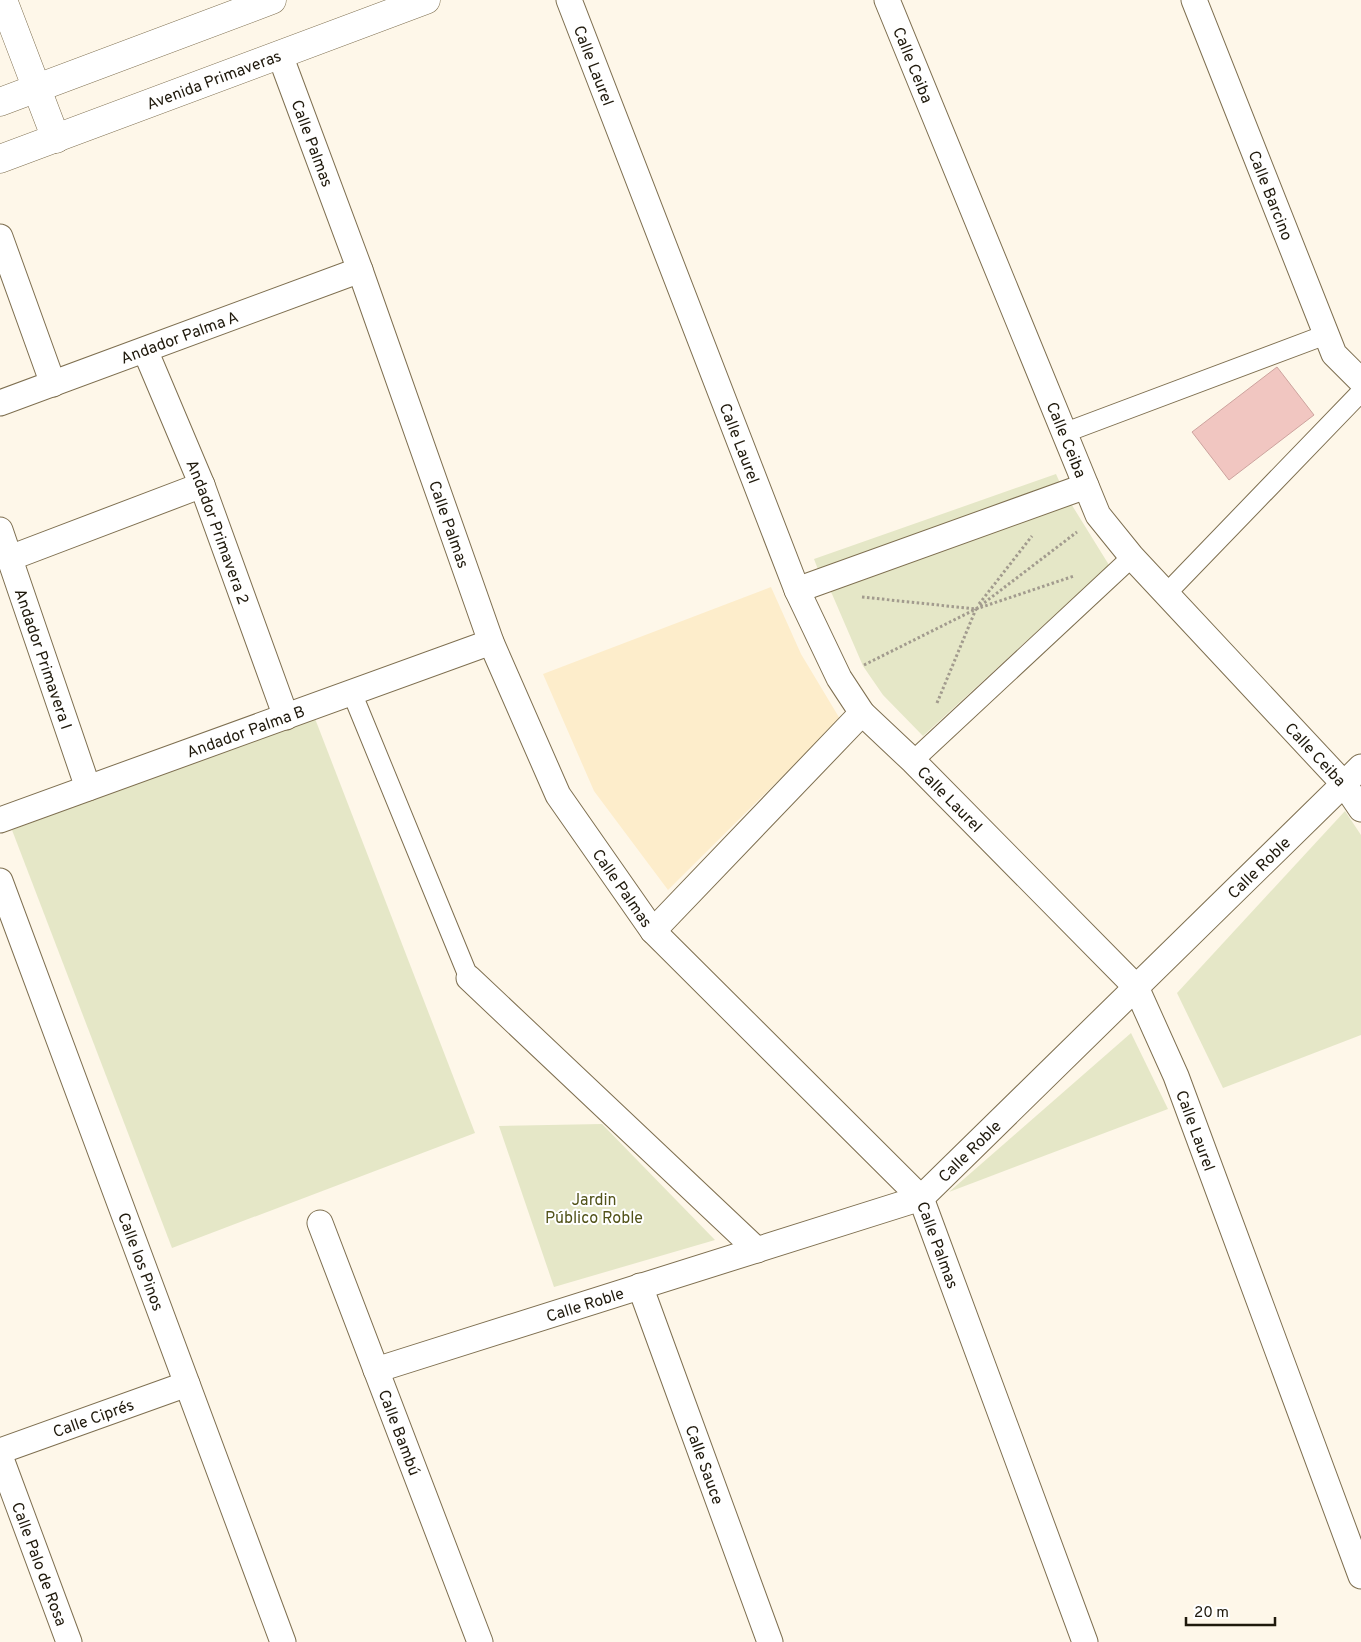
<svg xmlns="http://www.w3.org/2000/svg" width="1361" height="1642" font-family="Overpass,sans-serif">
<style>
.built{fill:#fdedcb}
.green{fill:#e5e7c7}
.building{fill:#f1c6c1;stroke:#cca39e}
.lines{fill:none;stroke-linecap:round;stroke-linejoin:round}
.pedestrian-casing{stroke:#7e6f50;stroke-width:21}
.minor-casing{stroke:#7e6f50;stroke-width:27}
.tertiary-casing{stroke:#7e6f50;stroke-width:29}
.path{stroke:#a29b8e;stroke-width:3;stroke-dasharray:2.5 2.5;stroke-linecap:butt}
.pedestrian{stroke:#fff;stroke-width:19}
.minor{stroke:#fff;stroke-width:25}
.tertiary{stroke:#fff;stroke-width:28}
.labels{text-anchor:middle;stroke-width:4;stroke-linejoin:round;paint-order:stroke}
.street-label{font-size:16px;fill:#1f190c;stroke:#fff}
.park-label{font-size:16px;fill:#52531a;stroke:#fff}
</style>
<rect width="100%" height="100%" fill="#fef7e9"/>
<polygon class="built" points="771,587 801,654 840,719 668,890 594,791 543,674"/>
<g class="green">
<polygon points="1056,474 1065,494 1109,565 923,736 883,695 863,666 832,594 822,580 814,559"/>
<polygon points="314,716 475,1133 172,1248 12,830"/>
<polygon points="1345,811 1361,835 1361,1035 1223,1088 1177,993"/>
<polygon points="1131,1033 1168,1109 949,1192"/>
<polygon points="602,1124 715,1240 554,1287 499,1126"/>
</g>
<polygon class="building" points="1277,367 1314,415 1229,480 1192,432"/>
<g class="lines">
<g class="pedestrian-casing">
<g id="pedestrian">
<polyline points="1064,433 1325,335"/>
<polyline points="1166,594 1361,392"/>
<polyline points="352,693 469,978"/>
<polyline points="913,761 1132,557"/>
</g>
</g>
<g class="minor-casing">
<g id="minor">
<path id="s1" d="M569 0 797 590 839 678 862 713 913 761 1136 987 1176 1076 1361 1576"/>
<path id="s2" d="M887 0 1098 515 1132 557 1344 784 1361 809"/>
<path id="s3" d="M1194 0 1334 354 1361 381"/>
<path id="s4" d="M280 55 360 270 491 642 558 795 653 931 921 1198 1085 1642"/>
<polyline points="0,237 53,384"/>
<path id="s5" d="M145 350 202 485 286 717"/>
<path id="s6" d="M0 403 360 270"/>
<path id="s7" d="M0 530 88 788"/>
<polyline points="10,558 202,485"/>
<polyline points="797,590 1086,486"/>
<path id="s8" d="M0 820 491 642"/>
<path id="s9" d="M0 881 283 1642"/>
<polyline points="653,931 862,713"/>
<polyline points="469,978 757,1250"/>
<path id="s10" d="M320 1223 480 1642"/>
<path id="s11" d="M640 1286 770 1642"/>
<path id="s12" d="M376 1370 921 1198 1361 767"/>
<path id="s13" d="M0 1451 187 1384"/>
<path id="s14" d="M0 1456 69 1642"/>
</g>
</g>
<g class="tertiary-casing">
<g id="tertiary">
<polyline points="3,0 56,139"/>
<polyline points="0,102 272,0"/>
<path id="s15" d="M0 159 426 0"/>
</g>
</g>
<g class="path">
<polyline points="862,597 976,609 1077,532"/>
<polyline points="979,604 1032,536"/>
<polyline points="864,665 976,609 1074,576"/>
<polyline points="937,703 976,609"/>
</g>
<use href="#pedestrian" class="pedestrian"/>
<use href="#minor" class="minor"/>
<use href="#tertiary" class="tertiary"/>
</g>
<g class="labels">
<g class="street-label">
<text dy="6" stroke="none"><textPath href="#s1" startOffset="70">Calle Laurel</textPath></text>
<text dy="6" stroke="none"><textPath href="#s2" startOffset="70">Calle Ceiba</textPath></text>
<text dy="6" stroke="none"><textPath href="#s15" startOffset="228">Avenida Primaveras</textPath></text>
<text dy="6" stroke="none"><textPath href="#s4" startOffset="94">Calle Palmas</textPath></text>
<text dy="6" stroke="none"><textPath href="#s3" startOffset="210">Calle Barcino</textPath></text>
<text dy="6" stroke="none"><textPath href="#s6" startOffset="191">Andador Palma A</textPath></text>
<text dy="6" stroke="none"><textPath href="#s2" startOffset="475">Calle Ceiba</textPath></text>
<text dy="6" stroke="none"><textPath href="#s1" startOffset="475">Calle Laurel</textPath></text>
<text dy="6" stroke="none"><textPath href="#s4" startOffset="499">Calle Palmas</textPath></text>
<text dy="6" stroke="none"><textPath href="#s5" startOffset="196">Andador Primavera 2</textPath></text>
<text dy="6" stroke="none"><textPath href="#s7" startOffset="136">Andador Primavera I</textPath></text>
<text dy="6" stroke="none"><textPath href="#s8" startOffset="261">Andador Palma B</textPath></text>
<text dy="6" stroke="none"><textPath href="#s2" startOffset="880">Calle Ceiba</textPath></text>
<text dy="6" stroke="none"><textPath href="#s1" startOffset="895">Calle Laurel</textPath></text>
<text dy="6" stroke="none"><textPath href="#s12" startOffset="1044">Calle Roble</textPath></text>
<text dy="6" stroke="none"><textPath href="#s4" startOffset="904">Calle Palmas</textPath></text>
<text dy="6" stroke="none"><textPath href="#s1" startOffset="1315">Calle Laurel</textPath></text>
<text dy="6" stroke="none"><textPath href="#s12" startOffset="639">Calle Roble</textPath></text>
<text dy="6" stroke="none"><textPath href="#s4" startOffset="1385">Calle Palmas</textPath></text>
<text dy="6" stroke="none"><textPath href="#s9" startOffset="406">Calle los Pinos</textPath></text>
<text dy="6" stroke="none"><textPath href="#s12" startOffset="219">Calle Roble</textPath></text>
<text dy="6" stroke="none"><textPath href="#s13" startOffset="99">Calle Ciprés</textPath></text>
<text dy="6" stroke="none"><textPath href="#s10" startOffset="224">Calle Bambú</textPath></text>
<text dy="6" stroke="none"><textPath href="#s11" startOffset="190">Calle Sauce</textPath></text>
<text dy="6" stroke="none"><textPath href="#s14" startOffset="115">Calle Palo de Rosa</textPath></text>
</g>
<g class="park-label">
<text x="594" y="1205">Jardin<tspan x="594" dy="18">Público Roble</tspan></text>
</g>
</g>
<path d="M1186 1617v8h89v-8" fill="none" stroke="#1f190c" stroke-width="2.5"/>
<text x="1194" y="1617" font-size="15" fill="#1f190c" stroke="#ffffff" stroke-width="4" paint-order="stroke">20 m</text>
</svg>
